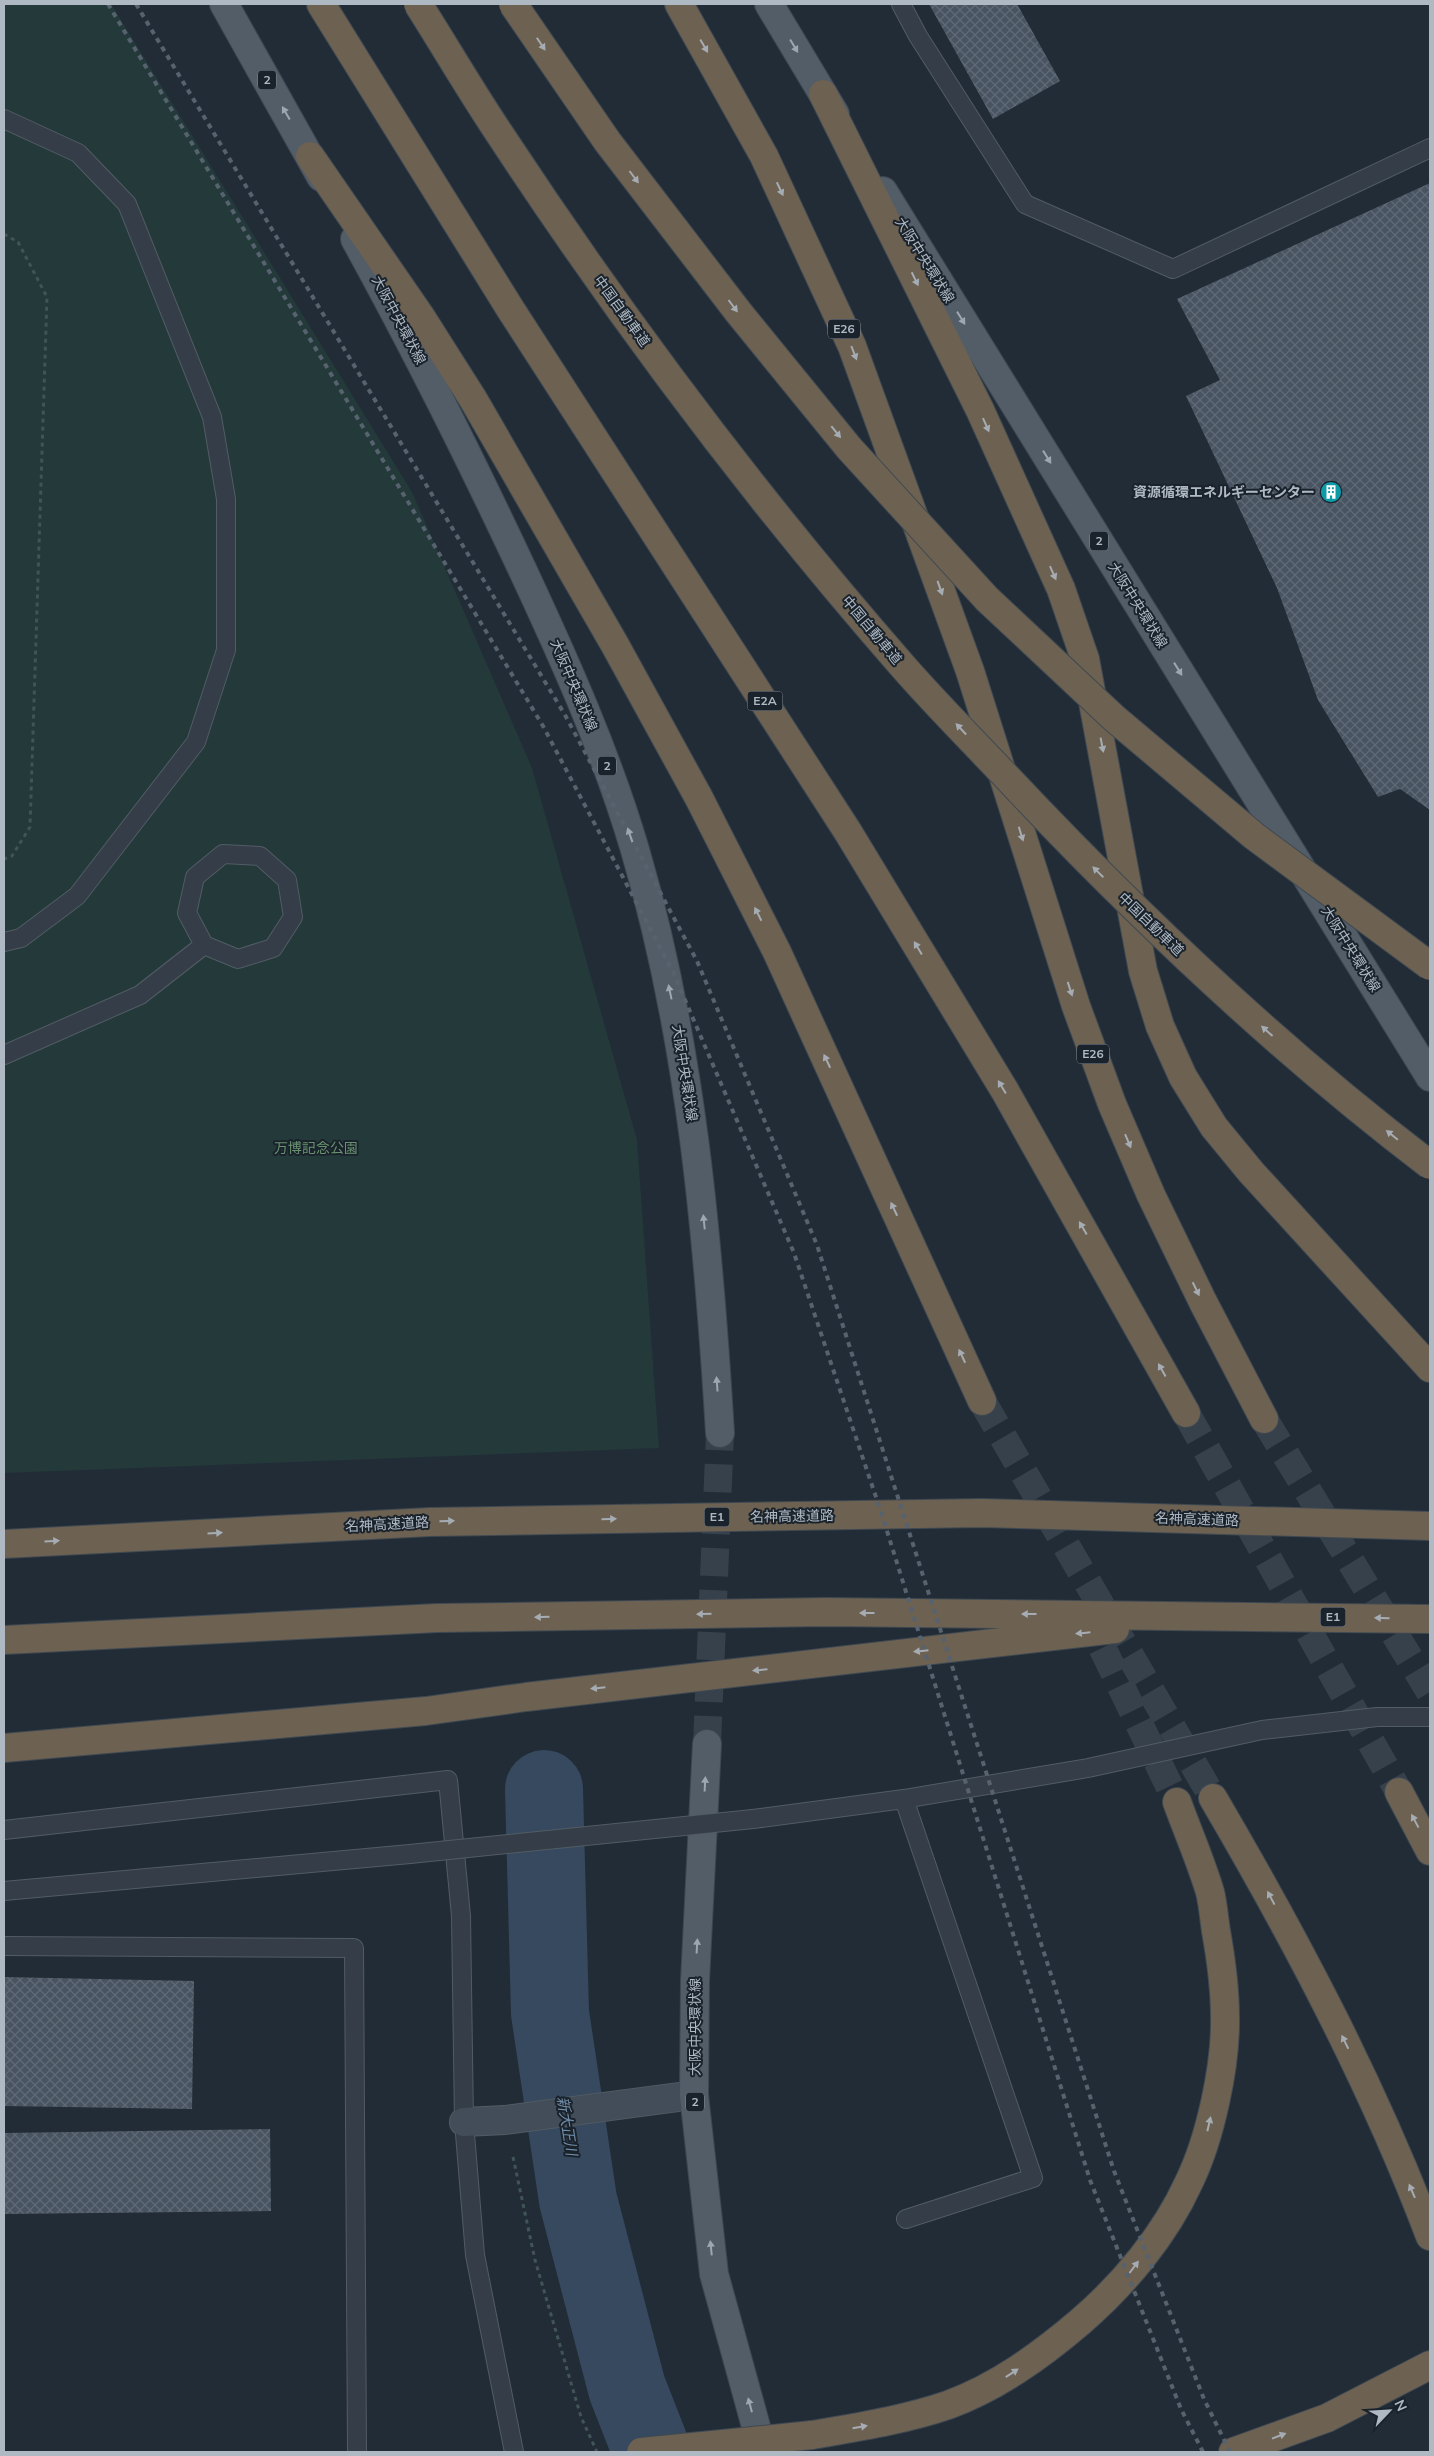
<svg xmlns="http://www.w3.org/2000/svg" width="1434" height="2456" font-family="Mulish,'Noto Sans JP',sans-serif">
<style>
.park{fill:#243939}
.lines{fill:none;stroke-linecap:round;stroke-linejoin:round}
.river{stroke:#36495e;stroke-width:78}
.building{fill:url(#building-cross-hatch)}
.primary-tunnel{stroke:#37414c;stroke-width:28;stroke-dasharray:28 14;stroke-linecap:butt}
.highway-tunnel{stroke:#37414c;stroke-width:28;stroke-dasharray:28 14;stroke-linecap:butt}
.lane-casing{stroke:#525c65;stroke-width:20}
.secondary-casing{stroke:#525c65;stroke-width:30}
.primary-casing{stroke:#3e4751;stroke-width:30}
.highway-casing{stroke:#3f4952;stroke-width:30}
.path{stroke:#415456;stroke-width:3;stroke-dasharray:4 4;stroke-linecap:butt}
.lane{stroke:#353e48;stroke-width:18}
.secondary{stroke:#434d5a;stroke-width:28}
.primary{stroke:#535d68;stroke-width:28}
.highway{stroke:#6d6152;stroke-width:28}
.rail{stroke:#57626f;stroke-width:4;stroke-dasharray:5 5;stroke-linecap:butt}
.lane-bridge-casing{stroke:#525c65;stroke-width:20;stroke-linecap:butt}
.highway-bridge-casing{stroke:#3f4952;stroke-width:30;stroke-linecap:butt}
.lane-bridge{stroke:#353e48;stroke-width:18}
.highway-bridge{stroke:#6d6152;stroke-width:28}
.oneway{fill:#a5acb3}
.oneway2{fill:#9da7b2}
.labels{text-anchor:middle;stroke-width:4;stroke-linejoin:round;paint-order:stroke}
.shield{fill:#1a232c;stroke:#828c96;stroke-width:1}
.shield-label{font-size:12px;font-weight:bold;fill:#afb9c4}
.street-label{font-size:14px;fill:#afb9c4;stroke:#1a232c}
.poi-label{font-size:14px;font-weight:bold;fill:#afb9c4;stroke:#1a232c;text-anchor:end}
.park-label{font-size:14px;fill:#68936f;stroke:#1a232c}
.water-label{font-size:15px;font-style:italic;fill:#718ca7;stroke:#1a232c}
</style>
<defs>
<pattern id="building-cross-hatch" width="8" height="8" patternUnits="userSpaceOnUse" patternTransform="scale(1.25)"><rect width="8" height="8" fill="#485461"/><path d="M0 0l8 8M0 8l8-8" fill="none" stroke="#606a76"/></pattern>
</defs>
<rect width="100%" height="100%" fill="#222c37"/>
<polygon class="park" points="4,4 111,4 412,492 532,768 637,1140 659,1448 4,1473"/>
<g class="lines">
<polyline class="river" points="544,1789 550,2013 578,2200 627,2388 652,2452"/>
</g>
<g class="building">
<polygon points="929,4 1017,4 1060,81 993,119"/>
<polygon points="1430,183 1430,810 1400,789 1378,797 1318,700 1277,588 1186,396 1220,380 1177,299"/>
<polygon points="4,1977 194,1981 192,2109 4,2106"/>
<polygon points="270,2129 271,2211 4,2214 4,2133"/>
</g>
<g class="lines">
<polyline class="primary-tunnel" points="707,1744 720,1433"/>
<g class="highway-tunnel">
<polyline points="982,1401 1213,1798"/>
<polyline points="1186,1413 1399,1792"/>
<polyline points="1264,1419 1430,1692"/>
<polyline points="1084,1610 1177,1802"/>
</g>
<g class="lane-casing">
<g id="lane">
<polyline points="901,4 918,36 1025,204 1173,269 1430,148"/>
<polyline points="4,119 78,153 127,204 212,417 226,499 226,650 196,742 77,896 21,938 4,942"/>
<polygon points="223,854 260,856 287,880 293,917 273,948 238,959 204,945 187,913 195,877"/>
<polyline points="4,1055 140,995 204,945"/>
<polyline points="904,1799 1033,2178 906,2219"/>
<polyline points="753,1819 904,1799 1088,1768 1262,1730 1377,1717 1430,1717"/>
<polyline points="4,1830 448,1780 461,1916 464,2122 475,2255 514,2452"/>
<polyline points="4,1891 410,1854"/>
<polyline points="4,1946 354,1948 357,2452"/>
</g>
</g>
<g class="secondary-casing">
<polyline id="secondary" points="464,2122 505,2120 694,2095"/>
</g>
<g class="primary-casing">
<g id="primary">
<polyline points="224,4 321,177"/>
<polyline points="769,4 835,114"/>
<polyline points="883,191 1430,1077"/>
<path d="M355 239C415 348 471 460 524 573 566 663 607 755 635 850 691 1041 708 1235 720 1433"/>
<polyline points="707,1744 695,1981 694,2095 714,2274 763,2452"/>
</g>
</g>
<g class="highway-casing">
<g id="highway">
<polyline points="321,4 511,310 848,832 1005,1091 1186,1413"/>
<polyline points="679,4 764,156 852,346 970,671 1076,1006 1112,1104 1151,1195 1203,1302 1264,1419"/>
<polyline points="823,94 980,410 1061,589 1085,659 1143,971 1160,1026 1183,1077 1214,1127 1251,1172 1430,1368"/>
<polyline points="310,156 421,317 473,399 615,645 699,798 777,952 982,1401"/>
<polyline points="4,1544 430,1522 981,1513 1430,1526"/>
<polyline points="4,1640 437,1618 827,1612 1430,1619"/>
<polyline points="4,1748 426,1711 526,1697 1115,1629"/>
<polyline points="1399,1792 1430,1851"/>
<path d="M1213 1798C1295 1938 1372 2083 1430 2236"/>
<path d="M812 2435C858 2427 904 2420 948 2405 997 2387 1040 2356 1080 2322 1124 2284 1165 2235 1189 2182 1210 2139 1226 2066 1225 2017 1225 1989 1221 1959 1216 1931 1214 1918 1213 1904 1210 1892 1201 1862 1188 1832 1177 1802"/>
<polyline points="1233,2452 1327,2418 1430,2365"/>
</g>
</g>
<g class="path">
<polyline points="4,234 18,242 47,297 30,827 12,856 4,859"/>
<polyline points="513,2157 535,2260 581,2417 597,2452"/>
</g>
<use href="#lane" class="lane"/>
<use href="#secondary" class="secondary"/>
<use href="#primary" class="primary"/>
<use href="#highway" class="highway"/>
<g class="rail">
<polyline points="108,4 543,726 673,972 794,1253 882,1515 1090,2180 1181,2409 1203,2452"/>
<polyline points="136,4 565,715 697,961 817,1245 1114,2171 1204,2399 1230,2452"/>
</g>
<g class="lane-bridge-casing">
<polyline id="lane-bridge" points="410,1854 753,1819"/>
</g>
<g class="highway-bridge-casing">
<g id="highway-bridge">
<path d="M418 4C446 48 472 93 501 136 622 320 755 497 900 663 932 700 967 735 1001 771 1134 913 1275 1047 1430 1165"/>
<polyline points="513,4 607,141 739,313 849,448 987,599 1114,718 1254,836 1430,966"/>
<polyline points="641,2452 812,2435"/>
</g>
</g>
<use href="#lane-bridge" class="lane-bridge"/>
<use href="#highway-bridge" class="highway-bridge"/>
</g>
<defs><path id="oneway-solid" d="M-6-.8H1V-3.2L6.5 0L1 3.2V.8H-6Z" transform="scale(1.25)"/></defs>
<g class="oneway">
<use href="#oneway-solid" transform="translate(541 44) rotate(56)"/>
<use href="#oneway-solid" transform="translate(704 46) rotate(60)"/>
<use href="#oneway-solid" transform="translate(634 177) rotate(53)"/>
<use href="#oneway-solid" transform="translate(780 189) rotate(65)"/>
<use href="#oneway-solid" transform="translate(915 279) rotate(64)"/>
<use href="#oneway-solid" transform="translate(733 306) rotate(53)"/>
<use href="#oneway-solid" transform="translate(854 353) rotate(69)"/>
<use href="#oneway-solid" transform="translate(986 425) rotate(66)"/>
<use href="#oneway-solid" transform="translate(836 432) rotate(51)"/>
<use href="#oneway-solid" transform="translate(1053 573) rotate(66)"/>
<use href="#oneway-solid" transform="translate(940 588) rotate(70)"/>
<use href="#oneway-solid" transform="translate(961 729) rotate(-133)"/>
<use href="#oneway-solid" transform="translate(1102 745) rotate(79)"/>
<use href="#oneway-solid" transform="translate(1021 834) rotate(73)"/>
<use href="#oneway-solid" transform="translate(1098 872) rotate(-135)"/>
<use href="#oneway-solid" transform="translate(758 914) rotate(-117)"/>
<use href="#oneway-solid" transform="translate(918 948) rotate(-121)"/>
<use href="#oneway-solid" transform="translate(1070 989) rotate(72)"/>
<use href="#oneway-solid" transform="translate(1267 1031) rotate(-138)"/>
<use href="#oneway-solid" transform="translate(827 1061) rotate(-115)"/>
<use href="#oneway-solid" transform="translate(1002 1087) rotate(-121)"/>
<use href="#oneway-solid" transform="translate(1392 1135) rotate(-141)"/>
<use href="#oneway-solid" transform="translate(1128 1141) rotate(67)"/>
<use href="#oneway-solid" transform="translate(894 1209) rotate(-115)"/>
<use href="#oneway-solid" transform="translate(1083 1228) rotate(-120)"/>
<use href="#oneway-solid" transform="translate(1196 1289) rotate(64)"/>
<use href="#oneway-solid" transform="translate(962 1356) rotate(-115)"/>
<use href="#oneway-solid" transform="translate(1162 1370) rotate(-119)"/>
<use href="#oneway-solid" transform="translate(609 1519) rotate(-1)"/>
<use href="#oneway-solid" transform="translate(447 1521) rotate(-1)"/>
<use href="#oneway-solid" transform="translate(215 1533) rotate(-3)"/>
<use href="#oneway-solid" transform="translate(52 1541) rotate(-3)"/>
<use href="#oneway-solid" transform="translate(867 1613) rotate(-180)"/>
<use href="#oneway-solid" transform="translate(704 1614) rotate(179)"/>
<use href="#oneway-solid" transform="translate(1029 1614) rotate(-180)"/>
<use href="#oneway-solid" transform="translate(542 1617) rotate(179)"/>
<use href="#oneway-solid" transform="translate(1382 1618) rotate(-179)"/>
<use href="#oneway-solid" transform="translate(1083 1633) rotate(174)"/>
<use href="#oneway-solid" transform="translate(921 1651) rotate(174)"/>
<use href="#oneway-solid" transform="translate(760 1670) rotate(174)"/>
<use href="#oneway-solid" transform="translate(598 1688) rotate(174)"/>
<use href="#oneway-solid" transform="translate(1415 1821) rotate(-118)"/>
<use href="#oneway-solid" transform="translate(1271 1898) rotate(-118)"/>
<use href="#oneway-solid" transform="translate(1345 2042) rotate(-116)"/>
<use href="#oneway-solid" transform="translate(1209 2124) rotate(-77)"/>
<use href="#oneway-solid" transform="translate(1412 2191) rotate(-113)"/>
<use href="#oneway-solid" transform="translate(1134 2267) rotate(-53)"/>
<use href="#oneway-solid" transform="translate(1012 2373) rotate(-33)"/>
<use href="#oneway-solid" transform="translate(860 2427) rotate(-10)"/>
<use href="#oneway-solid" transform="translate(1279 2436) rotate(-21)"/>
</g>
<g class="oneway2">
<use href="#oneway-solid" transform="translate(794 46) rotate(59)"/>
<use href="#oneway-solid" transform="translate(286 113) rotate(-120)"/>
<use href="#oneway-solid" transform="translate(961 318) rotate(58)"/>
<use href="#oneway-solid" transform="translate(1047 457) rotate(58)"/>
<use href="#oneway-solid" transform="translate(1178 669) rotate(58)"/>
<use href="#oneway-solid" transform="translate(630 835) rotate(-109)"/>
<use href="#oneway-solid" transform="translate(670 992) rotate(-102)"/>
<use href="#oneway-solid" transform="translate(704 1222) rotate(-96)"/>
<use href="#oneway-solid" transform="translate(717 1384) rotate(-94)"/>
<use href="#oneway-solid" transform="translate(705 1784) rotate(-87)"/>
<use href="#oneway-solid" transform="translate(697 1946) rotate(-87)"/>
<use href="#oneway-solid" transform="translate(711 2248) rotate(-96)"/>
<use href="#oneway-solid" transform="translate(750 2405) rotate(-105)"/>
</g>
<defs>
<g id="building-disc" transform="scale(1.125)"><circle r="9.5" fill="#0f9aa8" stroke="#1a232c"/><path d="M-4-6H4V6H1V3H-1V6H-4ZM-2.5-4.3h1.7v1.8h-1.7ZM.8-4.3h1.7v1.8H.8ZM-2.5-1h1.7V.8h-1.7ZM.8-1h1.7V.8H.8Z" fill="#fff"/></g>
</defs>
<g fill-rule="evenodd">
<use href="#building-disc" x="1331" y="492"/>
</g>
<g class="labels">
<g class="shield">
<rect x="258" y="70.5" width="18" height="19" rx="4"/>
<rect x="828" y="319.5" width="32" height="19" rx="4"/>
<rect x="1090" y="531.5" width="18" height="19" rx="4"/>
<rect x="747.5" y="691.5" width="35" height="19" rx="4"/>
<rect x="598" y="756.5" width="18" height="19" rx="4"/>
<rect x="1077" y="1044.5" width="32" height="19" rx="4"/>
<rect x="704.5" y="1507.5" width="25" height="19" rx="4"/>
<rect x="1320.5" y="1607.5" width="25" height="19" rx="4"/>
<rect x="686" y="2092.5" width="18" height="19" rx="4"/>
</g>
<g class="shield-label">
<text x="267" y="84">2</text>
<text x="844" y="333">E26</text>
<text x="1099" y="545">2</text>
<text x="765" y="705">E2A</text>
<text x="607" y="770">2</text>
<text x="1093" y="1058">E26</text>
<text x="717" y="1521">E1</text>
<text x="1333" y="1621">E1</text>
<text x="695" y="2106">2</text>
</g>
<g class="street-label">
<text transform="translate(925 260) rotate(58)" y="5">大阪中央環状線</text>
<text transform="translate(622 311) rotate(54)" y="5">中国自動車道</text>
<text transform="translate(399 320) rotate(62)" y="5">大阪中央環状線</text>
<text transform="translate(1138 605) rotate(58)" y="5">大阪中央環状線</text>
<text transform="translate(872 630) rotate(50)" y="5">中国自動車道</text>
<text transform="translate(574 685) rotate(67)" y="5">大阪中央環状線</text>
<text transform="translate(1151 924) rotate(44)" y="5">中国自動車道</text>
<text transform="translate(1351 949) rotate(58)" y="5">大阪中央環状線</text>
<text transform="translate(685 1073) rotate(81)" y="5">大阪中央環状線</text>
<text transform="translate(792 1516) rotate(-1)" y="5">名神高速道路</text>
<text transform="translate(1197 1519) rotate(2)" y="5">名神高速道路</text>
<text transform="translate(387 1524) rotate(-3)" y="5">名神高速道路</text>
<text transform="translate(695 2027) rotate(-90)" y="5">大阪中央環状線</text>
</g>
<g class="poi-label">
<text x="1315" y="497">資源循環エネルギーセンター</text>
</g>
<g class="park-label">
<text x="316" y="1153">万博記念公園</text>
</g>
<g class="water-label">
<text transform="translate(567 2126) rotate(81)" y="5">新大正川</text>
</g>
</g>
<rect width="1434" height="2456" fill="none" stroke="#afb9c4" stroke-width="10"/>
<g transform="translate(1389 2411) rotate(65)" stroke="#1a232c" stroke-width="4" paint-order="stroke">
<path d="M0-4L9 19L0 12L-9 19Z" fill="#afb9c4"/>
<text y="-8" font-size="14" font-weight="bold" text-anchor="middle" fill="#afb9c4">N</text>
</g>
</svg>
